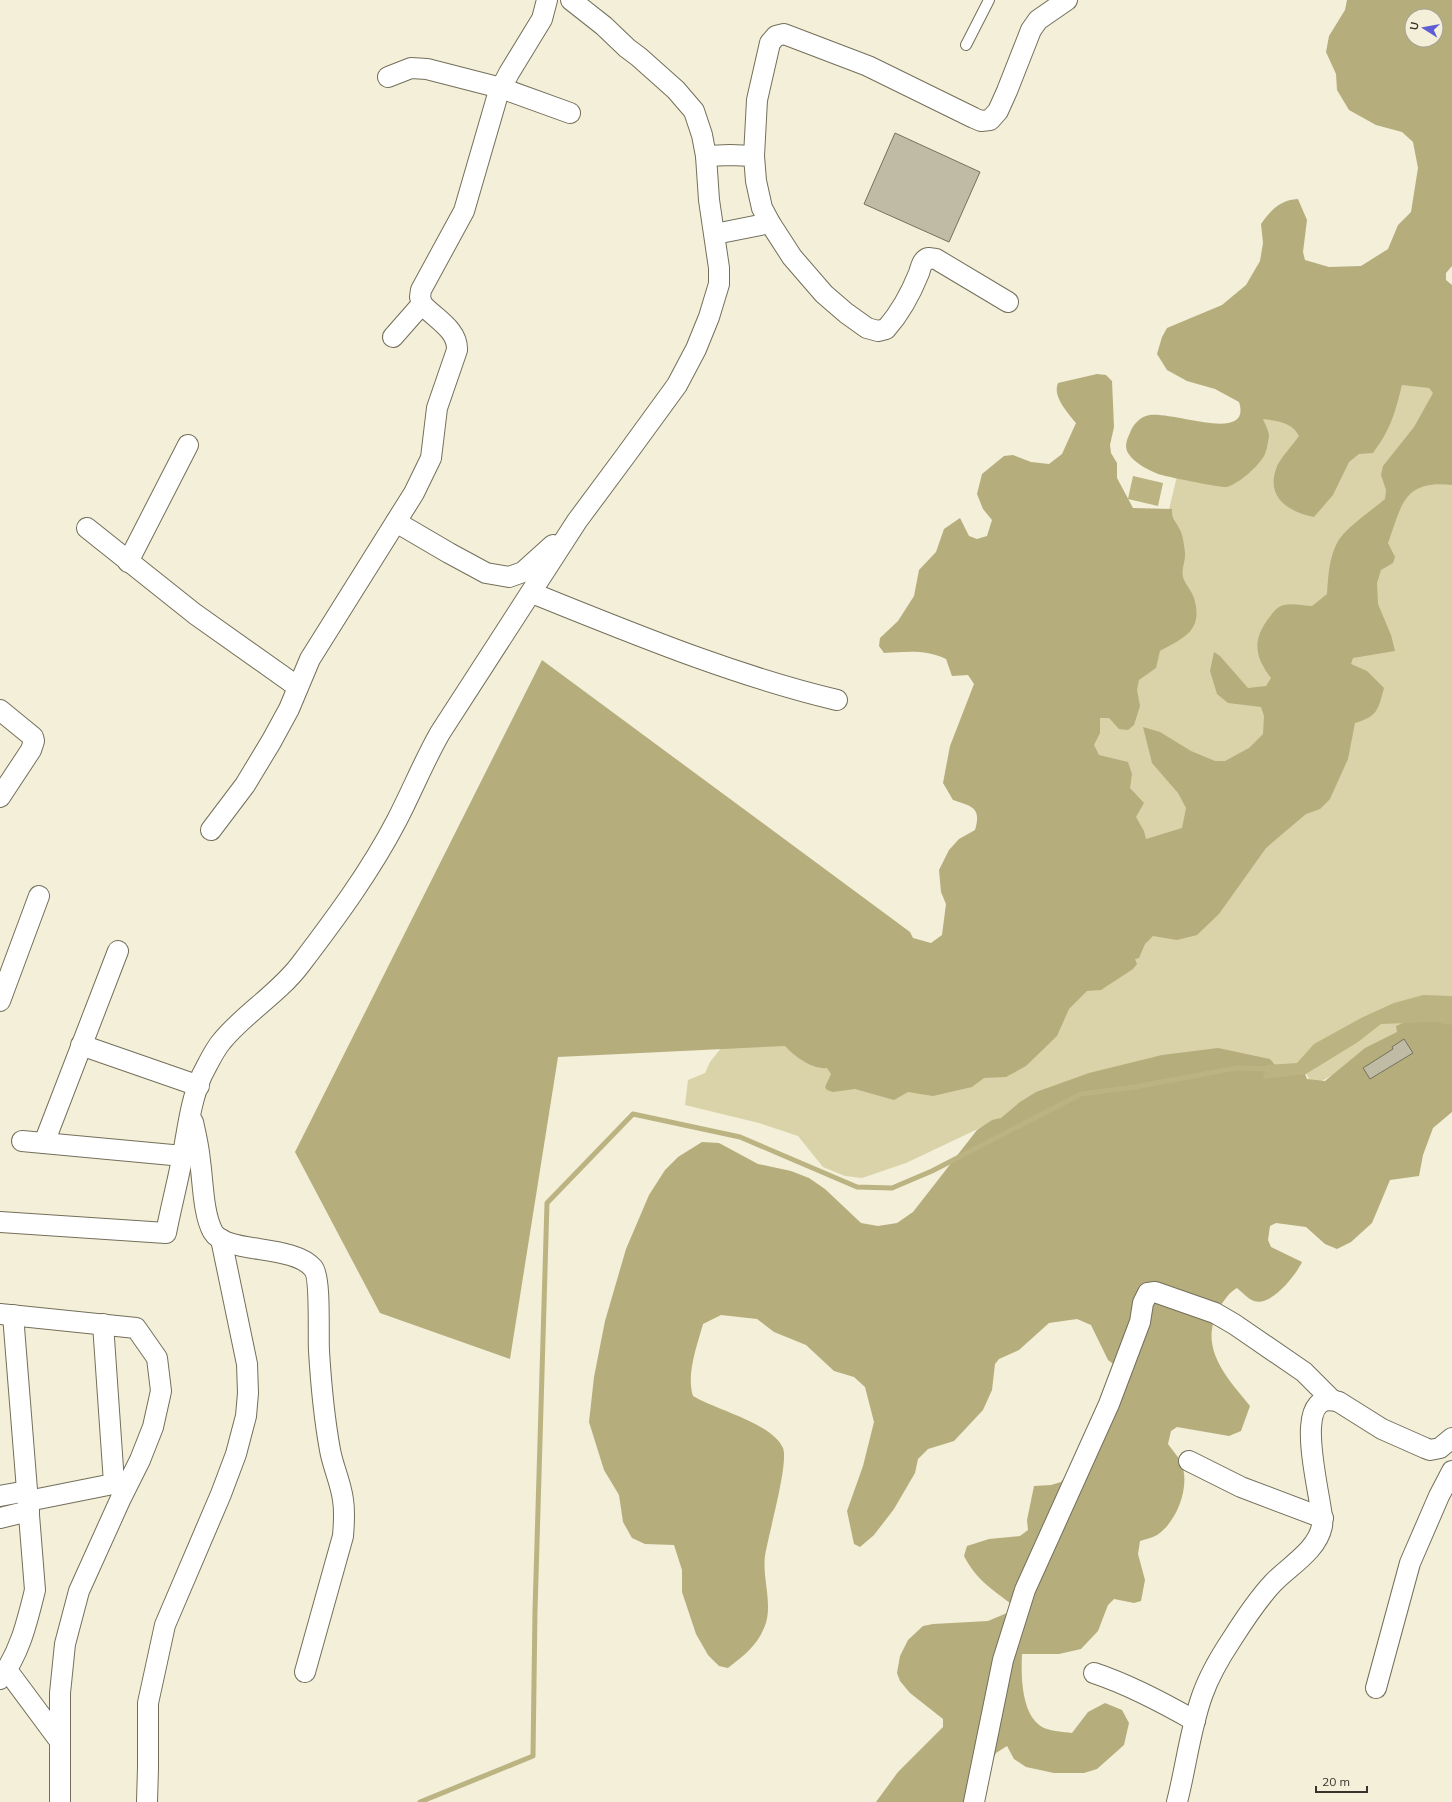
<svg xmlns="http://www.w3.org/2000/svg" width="1452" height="1802" font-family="Mulish,sans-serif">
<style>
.green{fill:#dad3a9}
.forest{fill:#b6ad7d;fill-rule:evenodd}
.water{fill:#bcb382}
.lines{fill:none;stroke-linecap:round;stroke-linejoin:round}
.stream{stroke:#bcb382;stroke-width:5}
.building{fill:#bfbba5;stroke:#75715d}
.service-casing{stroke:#736f5a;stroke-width:12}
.minor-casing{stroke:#736f5a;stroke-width:22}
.service{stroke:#fff;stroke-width:10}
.minor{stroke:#fff;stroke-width:20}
</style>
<rect width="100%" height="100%" fill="#f3efd8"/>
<g class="green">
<polygon points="1404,370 1452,376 1393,479 1321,736 1196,828 1130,858 1081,739 1165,526 1178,472 1255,407"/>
<polygon points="1452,415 1452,1001 1410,1027 1356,1063 1312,1086 1302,1064 1001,1118 906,1163 862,1178 845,1176 823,1167 798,1136 759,1123 685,1105 688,1080 705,1073 710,1062 745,1018 986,1065 1341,662 1372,557"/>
</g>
<g class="forest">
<path d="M1347 0H1452V266L1446 273V280L1452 285V485C1403 480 1402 505 1388 543L1395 557 1393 563 1381 570 1377 583 1378 604 1391 635 1395 651 1353 658 1351 664 1367 671 1384 688C1378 710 1378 716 1355 723L1348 759 1330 799 1320 809 1306 814 1266 848 1219 914 1197 935 1177 940 1153 936 1145 944 1139 958 1135 959 1137 964 1133 969 1101 990 1087 991 1069 1009 1057 1036 1026 1066 1006 1077 984 1078 972 1087 933 1096 908 1092 894 1100 855 1089 833 1092 827 1090 825 1087 831 1074 827 1068C813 1070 794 1056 785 1046L558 1057 510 1359 380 1313 295 1152 542 660 910 932 913 938 931 943 942 935 946 904 941 892 939 870 949 850 959 839 975 830C982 807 971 806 953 800L943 783 950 746 974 684 968 675 952 676 946 659C926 649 905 652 884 653L879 646 880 638 898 621 914 596 919 570 936 552 944 529 960 518 969 536 977 539 987 536 992 520 983 509 977 494 982 474 1004 456 1013 455 1031 462 1049 464 1062 454 1076 423C1068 413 1052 396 1058 383L1097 374 1106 375 1112 381 1114 427 1110 445 1111 453 1117 463V478L1133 508 1172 509C1172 521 1175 519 1179 528 1183 534 1184 545 1185 552 1186 561 1181 568 1183 577 1185 584 1192 591 1194 598 1204 631 1183 638 1160 651L1156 668 1139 680 1137 690 1140 706 1134 725 1128 730 1119 729 1109 718H1100V733L1094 745 1099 755 1128 762 1132 774 1130 788 1144 803 1136 817 1144 831 1146 839 1182 828 1186 808 1178 793 1152 763 1143 727 1160 732 1191 751 1215 761H1225L1249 748 1263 734 1264 716 1261 707 1228 703 1217 694 1210 671 1214 652 1220 656 1248 688 1266 686 1271 678C1255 657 1252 641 1268 619 1273 613 1276 607 1284 605 1292 603 1304 606 1312 606L1327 594C1328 578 1329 558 1337 543 1344 529 1372 510 1385 499L1386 490 1381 475 1383 466 1414 427 1433 393 1429 388 1402 385C1395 413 1391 429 1373 453L1359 454 1349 462 1333 495 1314 517C1289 512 1266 498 1276 469 1279 459 1293 445 1299 436 1292 422 1277 421 1263 419 1265 424 1269 431 1269 436 1268 442 1267 449 1265 454 1260 465 1238 485 1226 487 1222 488 1163 476 1158 474 1148 470 1133 462 1128 453 1124 446 1127 439 1130 433 1132 426 1139 418 1146 416 1167 408 1253 446 1239 402L1215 389 1187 381 1167 370 1157 354 1162 337 1167 328 1222 305 1246 285 1260 261 1263 243 1261 224C1271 210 1280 200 1298 199L1307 220 1303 252 1305 260 1329 267 1361 266 1388 249 1398 225 1411 212 1418 168 1413 142 1402 132 1376 125 1349 110 1337 90 1336 74 1326 52 1329 36 1345 10ZM1412 16H1436V40H1412Z"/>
<path d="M1424 1014 1452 1018V1112L1433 1128 1423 1155 1419 1176 1390 1180 1372 1223 1351 1242 1337 1249 1325 1244 1306 1227 1276 1223 1270 1226 1268 1240 1271 1247 1302 1262C1296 1275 1271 1307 1254 1301 1248 1299 1242 1292 1237 1288 1229 1292 1225 1300 1220 1306 1216 1312 1215 1317 1213 1324 1205 1356 1231 1382 1250 1406L1241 1431 1229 1436 1177 1427 1171 1431 1168 1444C1172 1450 1180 1458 1182 1465 1190 1487 1177 1522 1157 1535 1152 1538 1145 1539 1140 1541L1138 1554 1145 1580 1141 1601 1134 1603 1114 1599 1108 1605 1098 1631 1081 1649 1059 1654H1022C1021 1676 1021 1717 1044 1728 1052 1731 1063 1732 1072 1733L1088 1712 1105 1703 1122 1710 1129 1723 1124 1745 1097 1769 1084 1773H1054L1026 1767 1014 1759 1007 1746 996 1753 986 1774 981 1802H876L898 1772 943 1727V1719L910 1693 900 1681 897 1673 900 1656 908 1640 923 1626 933 1624 988 1621 1007 1613 1010 1603C990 1588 976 1579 964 1556L967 1546 989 1539 1020 1536 1028 1530 1027 1520 1034 1486 1051 1485 1061 1482 1087 1452 1120 1369 1108 1360 1091 1325 1077 1319 1049 1323 1019 1350 999 1359 995 1364 992 1390 983 1410 954 1441 928 1449 918 1459 915 1473 894 1509 874 1535 860 1547 854 1544 847 1511 863 1466 874 1422 865 1387 854 1377 834 1371 806 1345 774 1332 757 1319 721 1315 703 1324C697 1346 686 1374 693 1396 716 1410 772 1423 783 1448 789 1463 768 1536 765 1556 762 1579 774 1606 764 1628 756 1647 744 1655 728 1668L719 1666 708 1655 696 1634 682 1592V1570L674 1545 645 1544 632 1538 623 1522 619 1495 604 1470 589 1422 594 1377 605 1321 626 1249 649 1195 665 1170 678 1157 702 1142 719 1143 758 1164 791 1171 809 1178 825 1189 861 1223 878 1226 897 1223 913 1212 977 1130 992 1120 1001 1118 1020 1102 1036 1092 1089 1073 1162 1055 1218 1048 1270 1059 1275 1065H1280L1304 1071 1307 1079 1325 1081 1365 1048 1397 1032 1396 1026Z"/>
</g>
<g class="water">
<polygon points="1133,476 1163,483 1158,506 1128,499"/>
<polygon points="1423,995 1452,996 1452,1025 1434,1022 1381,1024 1358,1042 1306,1074 1263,1079 1266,1065 1297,1063 1314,1044 1363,1017 1394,1003"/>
</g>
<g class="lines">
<polyline class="stream" points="420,1802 533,1756 535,1611 547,1203 633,1114 740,1137 857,1187 892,1188 932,1171 1081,1094 1135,1087 1236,1068 1270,1069"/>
</g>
<g class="building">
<polygon points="895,133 980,172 949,242 864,204"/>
<polygon points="1404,1039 1413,1053 1370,1079 1363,1068 1393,1049 1392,1047"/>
</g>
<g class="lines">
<g class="service-casing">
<polyline id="service" points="966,45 989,0"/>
</g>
<g class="minor-casing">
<g id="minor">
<path d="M571 0 604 26 627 48 639 57 676 90 694 111 702 135 706 156 730 155 754 156 756 181 762 208 770 223 792 257 824 294 846 313 867 328 878 331 886 329C901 312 911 293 919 273 921 267 922 260 928 258L936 259 1008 302"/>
<polyline points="388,77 411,68 427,69 501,88 570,113"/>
<polyline points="754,156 757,100 770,43 776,36 784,34 868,66 974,118 981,121 990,120 998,111 1007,91 1031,30 1038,20 1067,0"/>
<polyline points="715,234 770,223"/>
<polyline points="393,337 422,304"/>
<polyline points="396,522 449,553 486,573 509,577 523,572 553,545"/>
<polyline points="87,528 195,614 298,687"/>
<polyline points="128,562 188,445"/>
<path d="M532 593C632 633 732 675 837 700"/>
<polyline points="0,710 33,737 34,741 31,750 0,797"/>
<path d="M211 830 245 785 271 742 289 709 310 659 414 493 431 458 437 408 457 350C458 329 434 318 422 304L420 297 421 290 464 211 498 94 509 73 542 19 547 0"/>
<polyline points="0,1001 39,896"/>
<polyline points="81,1045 199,1086"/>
<path d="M193 1122C196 1135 199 1148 200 1161 203 1181 203 1214 213 1232 226 1254 293 1244 313 1268 321 1277 318 1335 319 1351 321 1384 324 1417 330 1450 333 1467 341 1483 343 1500 345 1512 344 1524 343 1536L305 1672"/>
<polyline points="22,1141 183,1156"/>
<polyline points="44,1143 118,951"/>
<path d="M0 1222 166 1233C171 1207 178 1181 183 1154 188 1127 191 1100 202 1075 208 1064 214 1050 222 1041 245 1013 278 994 300 965 335 919 370 872 397 820 412 791 424 761 440 733L577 521 626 455 677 385 696 349 709 317 719 284V268L709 200 706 156"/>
<polyline points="0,1314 136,1328 157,1358 161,1391 153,1427 140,1460 121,1498 79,1591 65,1644 60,1693 60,1802"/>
<polyline points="103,1324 114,1483"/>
<polyline points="1189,1461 1241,1487 1323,1518"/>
<polyline points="0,1496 27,1491"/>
<polyline points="28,1501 128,1481"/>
<polyline points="0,1518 29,1511"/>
<polyline points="7,1670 59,1740"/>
<path d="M1094 1673C1130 1685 1162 1702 1195 1721"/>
<path d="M0 1679C20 1653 27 1622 35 1590L13 1315"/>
<polyline points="1376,1688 1410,1563 1439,1496 1452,1471"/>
<polyline points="147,1802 148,1768 148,1703 165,1625 221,1494 236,1454 246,1416 248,1393 247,1364 221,1239"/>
<polyline points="974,1802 1003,1660 1025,1590 1109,1404 1140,1322 1143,1303 1148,1293 1155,1292 1215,1313 1234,1324 1304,1372 1332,1400"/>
<path d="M1177 1802C1186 1767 1190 1730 1202 1696 1209 1676 1220 1657 1232 1639 1244 1620 1257 1600 1273 1583 1289 1566 1317 1551 1322 1526 1326 1508 1285 1384 1339 1402L1382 1429 1425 1448 1430 1450 1440 1448 1452 1438"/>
</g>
</g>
<use href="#service" class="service"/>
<use href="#minor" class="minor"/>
</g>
<g transform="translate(1424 28) rotate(281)"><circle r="19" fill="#f3efd8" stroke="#a7a493"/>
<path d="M0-3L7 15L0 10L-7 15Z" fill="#5d5dd5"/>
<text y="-6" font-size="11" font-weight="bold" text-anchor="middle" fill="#36342c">U</text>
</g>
<path d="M1316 1786v6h51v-6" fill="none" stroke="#36342c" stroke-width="2"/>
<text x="1322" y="1786" font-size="12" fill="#36342c" stroke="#f3efd8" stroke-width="3" paint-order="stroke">20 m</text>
</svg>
